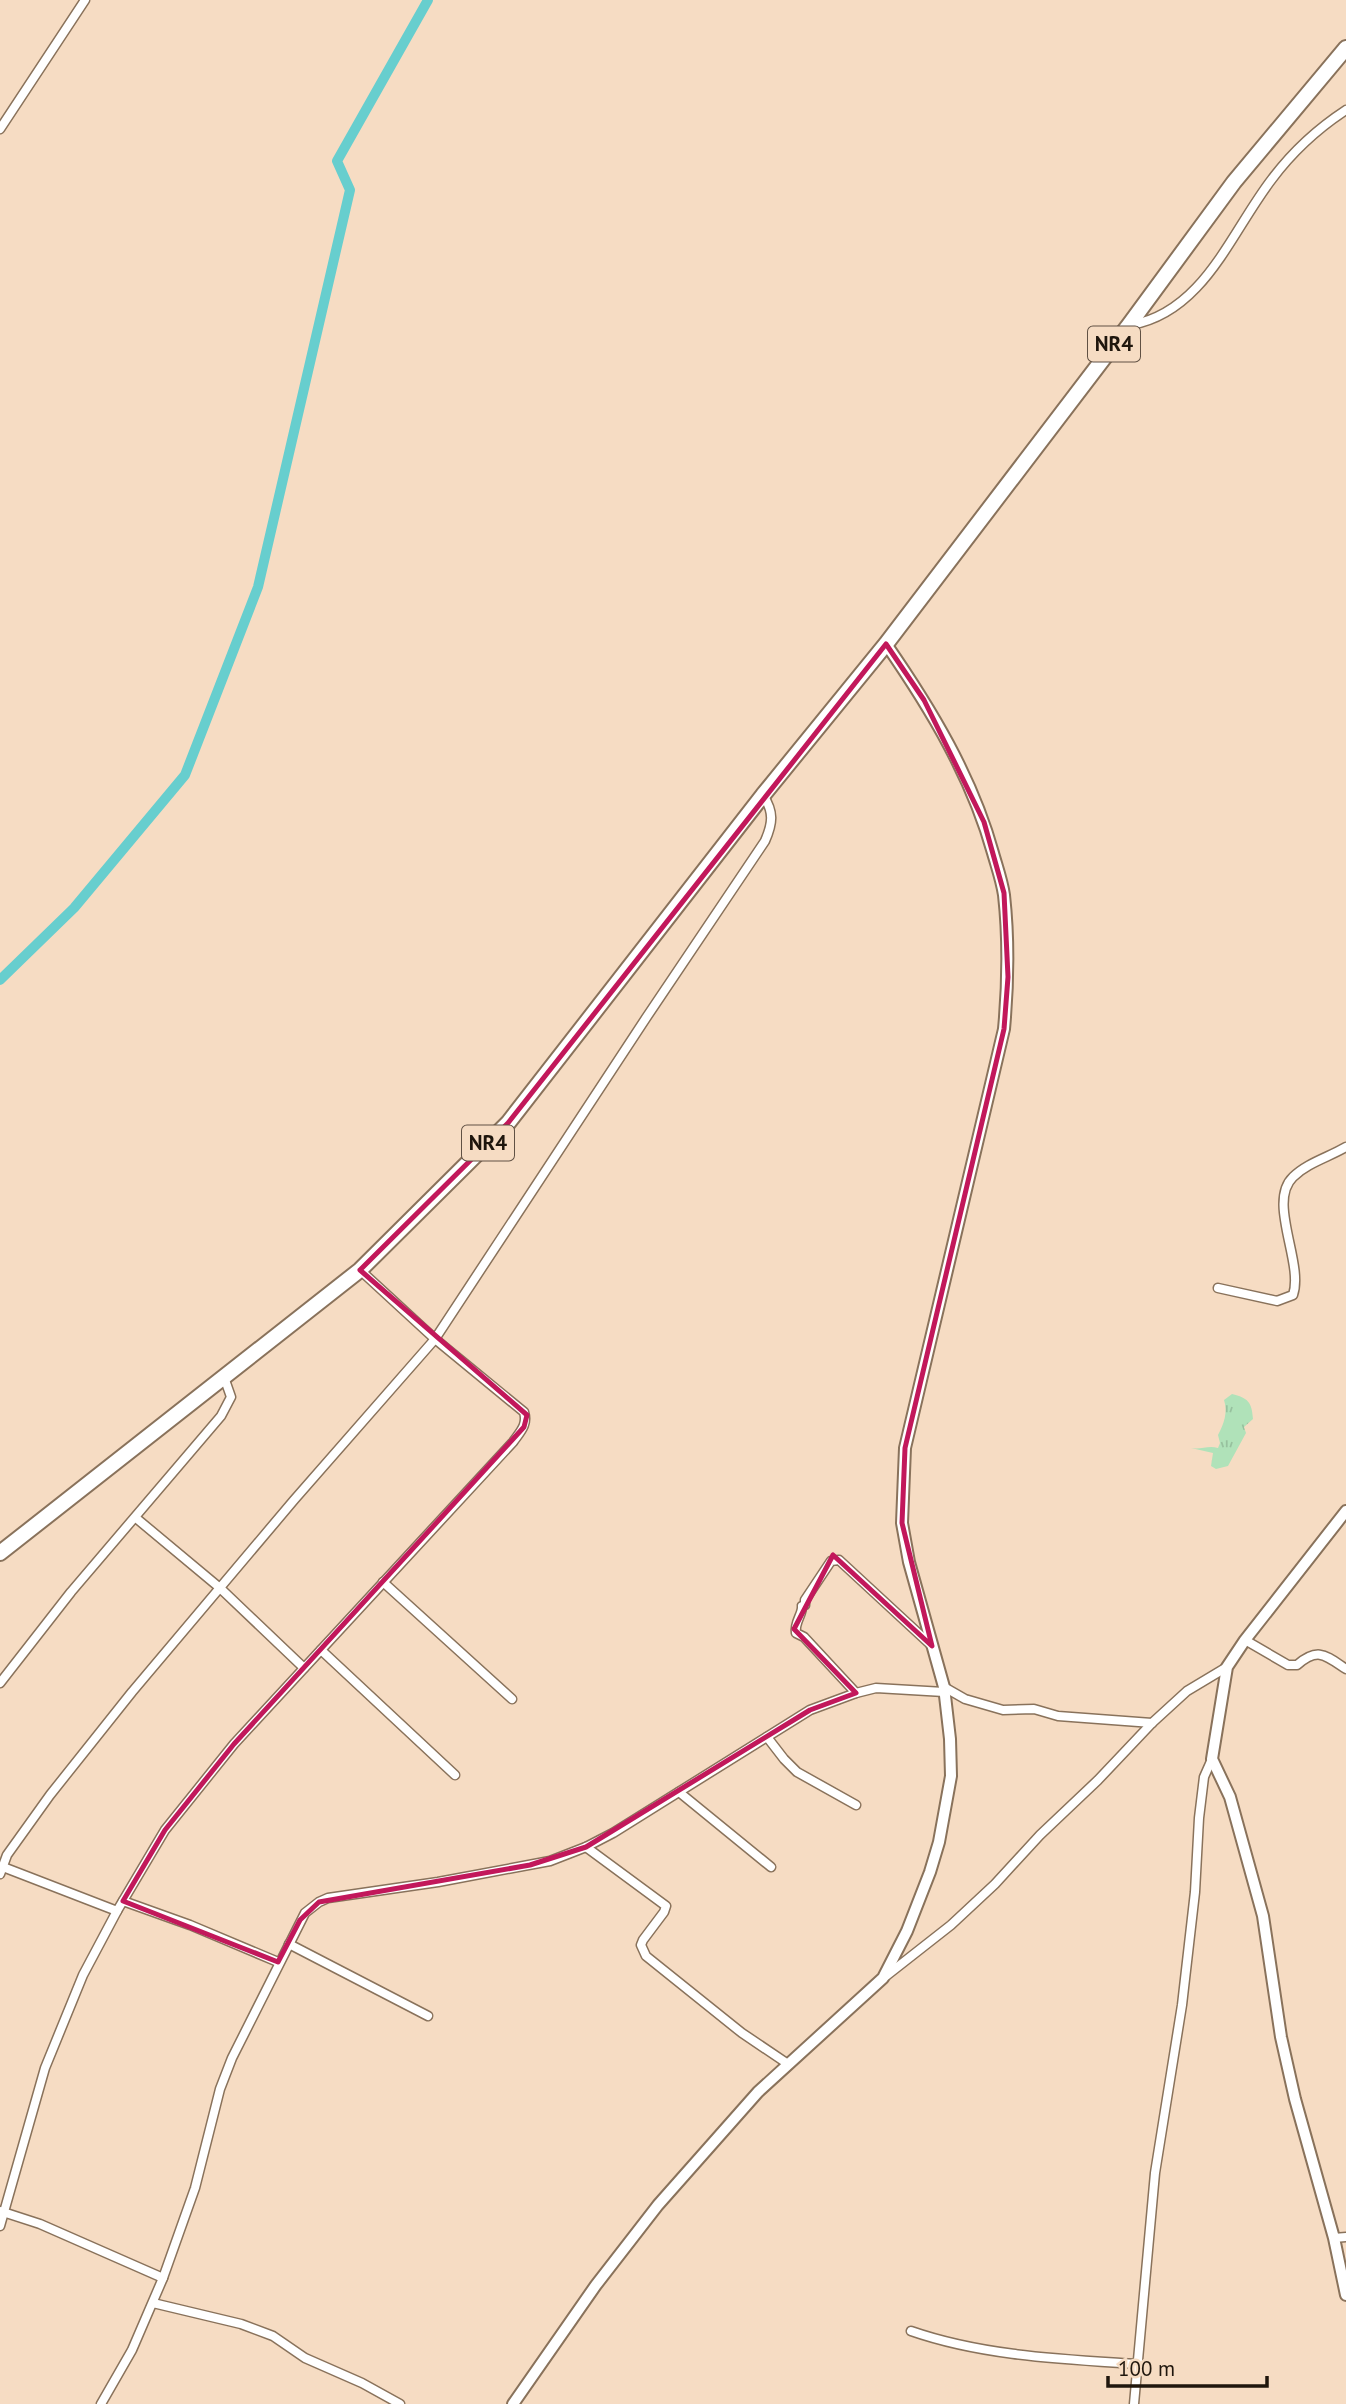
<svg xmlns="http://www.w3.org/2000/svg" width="1346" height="2404" font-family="'PT Sans',sans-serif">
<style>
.grass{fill:url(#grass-tufts)}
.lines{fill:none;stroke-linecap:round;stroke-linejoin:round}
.canal{stroke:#67cece;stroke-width:10}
.minor-casing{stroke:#89725b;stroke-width:11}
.tertiary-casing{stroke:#89725b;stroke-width:14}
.trunk-casing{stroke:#89725b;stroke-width:18}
.minor{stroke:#fff;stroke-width:8}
.tertiary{stroke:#fff;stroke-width:10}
.trunk{stroke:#fff;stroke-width:14}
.marked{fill:none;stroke:#c2185b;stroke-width:5;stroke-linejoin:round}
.labels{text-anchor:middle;stroke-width:5;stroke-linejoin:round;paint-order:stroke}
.shield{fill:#f6dcc3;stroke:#605144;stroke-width:2}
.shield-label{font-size:21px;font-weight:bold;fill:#1f160d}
</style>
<defs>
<pattern id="grass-tufts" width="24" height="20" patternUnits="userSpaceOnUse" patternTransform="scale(1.75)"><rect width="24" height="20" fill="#b0e2b9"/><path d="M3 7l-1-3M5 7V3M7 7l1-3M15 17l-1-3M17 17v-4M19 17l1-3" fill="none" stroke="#97c19e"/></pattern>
</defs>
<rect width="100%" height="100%" fill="#f6dcc3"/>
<path class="grass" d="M1232 1394C1248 1398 1252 1402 1253 1419L1244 1427 1246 1433 1228 1466 1216 1469 1211 1466 1213 1453 1191 1448C1201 1450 1208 1445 1218 1448L1220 1443 1218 1435C1224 1424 1228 1412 1224 1400Z"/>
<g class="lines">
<polyline class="canal" points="0,980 74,908 185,775 258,587 350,190 337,161 428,0"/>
<g class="minor-casing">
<g id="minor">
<polyline points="0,129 85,0"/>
<path d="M1131 325C1204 312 1231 232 1272 179 1293 151 1317 129 1346 110"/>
<path d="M1218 1288 1277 1301 1293 1295C1304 1263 1267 1202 1293 1177 1307 1163 1329 1157 1346 1147"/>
<polyline points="136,1518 220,1588 304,1668"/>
<polyline points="383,1582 512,1699"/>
<path d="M1245 1640 1288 1665H1297C1318 1647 1325 1655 1346 1669"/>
<polyline points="321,1650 455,1775"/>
<polyline points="0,1683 71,1592 221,1416 231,1397 224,1377"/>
<polyline points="944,1687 965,1699 1003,1710 1034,1709 1058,1716 1152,1723"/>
<path d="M856 1693 804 1637 796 1633C794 1622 803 1614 802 1606L805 1605V1600L831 1561 839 1560 931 1645"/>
<polyline points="767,1737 784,1759 797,1772 856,1805"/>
<polyline points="679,1792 771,1867"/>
<polyline points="586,1847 666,1906 664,1912 643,1940 641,1945 646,1956 742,2033 788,2064"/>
<path d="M3 1867 117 1911 165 1830 234 1744 513 1442C520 1432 528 1425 524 1412L435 1339 360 1270"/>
<path d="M0 1874 7 1855 50 1795 132 1692 294 1500 435 1339 646 1018 765 841C773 823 774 812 763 795"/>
<polyline points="123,1901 190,1925 278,1962"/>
<polyline points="289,1944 428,2016"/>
<polyline points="886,1976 951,1925 995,1884 1040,1835 1098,1780 1152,1723 1187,1691 1227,1667"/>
<polyline points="0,2211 40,2224 163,2278"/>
<polyline points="0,2226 45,2068 83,1975 117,1911"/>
<polyline points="1334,2238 1346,2237"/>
<polyline points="153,2303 241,2324 273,2336 305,2358 362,2383 400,2404"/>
<path d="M911 2331C983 2356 1061 2359 1137 2364"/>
<polyline points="101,2404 132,2350 163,2278 195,2188 220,2089 232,2058 305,1913 319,1902 328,1898 438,1882 550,1861 586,1847 613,1833 810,1710 856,1693 876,1688 944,1692"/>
<polyline points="1134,2404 1155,2173 1182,2005 1195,1892 1199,1818 1204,1777 1212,1759"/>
</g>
</g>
<g class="tertiary-casing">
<g id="tertiary">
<polyline points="1346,1511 1245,1640 1227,1667 1212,1759 1230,1797 1263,1916 1281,2037 1295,2099 1334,2238 1346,2295"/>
<path d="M513 2404 596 2285 658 2205 758 2092 883 1978 907 1931 930 1872 939 1842 951 1776 950 1739 944 1687 909 1562 902 1523 905 1448 1004 1029C1008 985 1009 940 1004 895 1002 881 997 867 993 853 972 777 931 709 886 644"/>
</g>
</g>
<g class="trunk-casing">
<polyline id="trunk" points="0,1553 360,1270 508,1123 763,795 886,644 1129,325 1234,182 1346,48"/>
</g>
<use href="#minor" class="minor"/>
<use href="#tertiary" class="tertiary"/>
<use href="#trunk" class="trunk"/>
</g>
<path class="marked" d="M886 644 924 700 984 822 1004 893 1008 977 1004 1029 905 1448 902 1523 932 1646 833 1555 794 1629 856 1693 810 1710 586 1847 530 1865 319 1902 300 1920 278 1962 123 1901 165 1830 234 1744 524 1427 527 1415 360 1270 508 1123Z"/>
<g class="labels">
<g class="shield">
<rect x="1088" y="326.5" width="52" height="35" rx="5"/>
<rect x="462" y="1125.5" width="52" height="35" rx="5"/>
</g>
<g class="shield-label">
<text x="1114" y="351">NR4</text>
<text x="488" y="1150">NR4</text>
</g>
</g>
<path d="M1108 2376v10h159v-10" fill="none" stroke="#1f160d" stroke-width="3.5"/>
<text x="1118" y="2376" font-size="21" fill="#1f160d" stroke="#f6dcc3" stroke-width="5" paint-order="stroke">100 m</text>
</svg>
